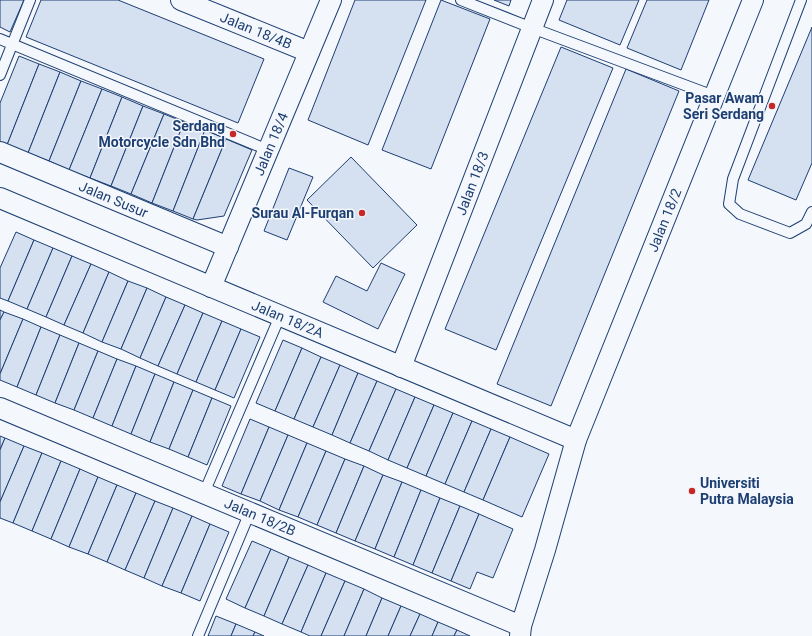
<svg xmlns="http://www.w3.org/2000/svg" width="812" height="636" font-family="Roboto,sans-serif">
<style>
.building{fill:#d5e0f0;stroke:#1d3f73}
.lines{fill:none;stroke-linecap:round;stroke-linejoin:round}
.lane-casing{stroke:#1d3f73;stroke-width:12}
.street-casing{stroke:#1d3f73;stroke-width:22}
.lane{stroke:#f4f7fb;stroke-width:10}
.street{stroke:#f4f7fb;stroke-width:20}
.poi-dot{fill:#c62828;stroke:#f4f7fb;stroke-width:1.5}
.labels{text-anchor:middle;stroke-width:3;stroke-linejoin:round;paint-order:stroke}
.street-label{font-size:14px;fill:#1d3f73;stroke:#f4f7fb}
.poi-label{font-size:14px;font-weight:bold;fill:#1d3f73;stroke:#f4f7fb;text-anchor:end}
</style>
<rect width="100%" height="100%" fill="#f4f7fb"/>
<g class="building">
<polygon points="0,0 24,0 10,32 0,27"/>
<polygon points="41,0 118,0 264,59 238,123 26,37"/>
<polygon points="355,0 426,0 368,145 308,120"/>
<polygon points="441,0 490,19 431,169 382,150"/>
<polygon points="494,0 511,0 509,6"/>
<polygon points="567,0 639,0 620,45 559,20"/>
<polygon points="647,0 709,0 681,70 627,48"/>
<polygon points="812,27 812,163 796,200 748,180"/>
<polygon points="561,47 613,68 496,350 445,329"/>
<polygon points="19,56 39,64 7,145 0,142 0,103"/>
<polygon points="39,64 60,72 28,153 7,145"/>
<polygon points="626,69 679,91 551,406 497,384"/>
<polygon points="60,72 81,81 49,161 28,153"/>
<polygon points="81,81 102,89 69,170 49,161"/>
<polygon points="102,89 122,97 90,178 69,170"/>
<polygon points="122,97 143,106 111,186 90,178"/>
<polygon points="143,106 164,114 131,194 111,186"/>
<polygon points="164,114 184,122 152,203 131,194"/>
<polygon points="184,122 205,130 173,211 152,203"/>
<polygon points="205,130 226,139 193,219 173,211"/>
<polygon points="226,139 252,150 224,216 197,220 193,219"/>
<polygon points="351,157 417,225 373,268 307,200"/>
<polygon points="289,168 313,177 287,240 264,231"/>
<polygon points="16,232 34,240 8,301 0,298 0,268"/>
<polygon points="34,240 53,248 27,309 8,301"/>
<polygon points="53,248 72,256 46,317 27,309"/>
<polygon points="72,256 91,264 64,325 46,317"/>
<polygon points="381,263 405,274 378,329 323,302 336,276 367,291"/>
<polygon points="91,264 109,272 83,333 64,325"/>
<polygon points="109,272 128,281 102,342 83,333"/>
<polygon points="128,281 147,288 121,349 102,342"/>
<polygon points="147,288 166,297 140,358 121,349"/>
<polygon points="166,297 185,305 158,366 140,358"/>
<polygon points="185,305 203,313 177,374 158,366"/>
<polygon points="0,310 4,312 0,320"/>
<polygon points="4,312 23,319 0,374 0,320"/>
<polygon points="203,313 222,321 196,382 177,374"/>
<polygon points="23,319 41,327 17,387 0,380 0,374"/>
<polygon points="222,321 241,329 215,390 196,382"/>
<polygon points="41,327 60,335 36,395 17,387"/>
<polygon points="241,329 260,337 234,398 215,390"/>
<polygon points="60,335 79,343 55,403 36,395"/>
<polygon points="283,340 302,348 275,411 256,403"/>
<polygon points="79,343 98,351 74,410 55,403"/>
<polygon points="302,348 321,357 294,419 275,411"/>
<polygon points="98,351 117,359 93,418 74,410"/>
<polygon points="321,357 340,365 313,427 294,419"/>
<polygon points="117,359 136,366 112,426 93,418"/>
<polygon points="340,365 358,373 332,435 313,427"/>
<polygon points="136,366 155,374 131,434 112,426"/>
<polygon points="358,373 377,381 350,443 332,435"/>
<polygon points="155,374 174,382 150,442 131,434"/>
<polygon points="377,381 396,389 369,451 350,443"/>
<polygon points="174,382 193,390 169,449 150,442"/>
<polygon points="396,389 415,397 388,460 369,451"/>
<polygon points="193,390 212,398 188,457 169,449"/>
<polygon points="415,397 434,405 407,468 388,460"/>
<polygon points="212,398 231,406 207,465 188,457"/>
<polygon points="434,405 453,413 426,476 407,468"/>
<polygon points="453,413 472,421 445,484 426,476"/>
<polygon points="250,419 269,427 241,494 222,486"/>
<polygon points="472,421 491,429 464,492 445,484"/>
<polygon points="269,427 288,435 260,501 241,494"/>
<polygon points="491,429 510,437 483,500 464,492"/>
<polygon points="288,435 307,443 279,510 260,501"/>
<polygon points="0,436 5,438 0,450"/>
<polygon points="510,437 549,454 522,517 483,500"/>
<polygon points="5,438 24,446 0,502 0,450"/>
<polygon points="307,443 326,451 298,517 279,510"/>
<polygon points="24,446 42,453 13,523 0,518 0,502"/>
<polygon points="326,451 345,459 317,525 298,517"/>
<polygon points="42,453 61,461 32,531 13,523"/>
<polygon points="345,459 364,466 336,533 317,525"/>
<polygon points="61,461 80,469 51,539 32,531"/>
<polygon points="364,466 383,475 355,541 336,533"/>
<polygon points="80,469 98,477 69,547 51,539"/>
<polygon points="383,475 402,482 375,549 355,541"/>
<polygon points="98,477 117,485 88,554 69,547"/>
<polygon points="402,482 421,490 394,557 375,549"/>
<polygon points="117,485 136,493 107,562 88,554"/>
<polygon points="421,490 440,498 413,565 394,557"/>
<polygon points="136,493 155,501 125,570 107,562"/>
<polygon points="440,498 460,506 432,573 413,565"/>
<polygon points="155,501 173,508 144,578 125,570"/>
<polygon points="460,506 479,514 451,581 432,573"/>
<polygon points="173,508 192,516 162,586 144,578"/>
<polygon points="479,514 513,529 493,578 477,572 470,589 451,581"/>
<polygon points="192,516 210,524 181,593 162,586"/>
<polygon points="210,524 229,532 200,601 181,593"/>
<polygon points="252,541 271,549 245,608 226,599"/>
<polygon points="271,549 289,557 264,616 245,608"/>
<polygon points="289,557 308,565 282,624 264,616"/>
<polygon points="308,565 326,573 301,632 282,624"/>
<polygon points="326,573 345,581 321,636 310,636 301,632"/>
<polygon points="345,581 364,589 344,636 321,636"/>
<polygon points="364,589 382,598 366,636 344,636"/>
<polygon points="382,598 401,606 388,636 366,636"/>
<polygon points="401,606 420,614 410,636 388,636"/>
<polygon points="420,614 438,622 432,636 410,636"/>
<polygon points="216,616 236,624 231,636 208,636"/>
<polygon points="438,622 457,630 454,636 432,636"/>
<polygon points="236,624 255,632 253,636 231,636"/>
<polygon points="457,630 470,636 454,636"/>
<polygon points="255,632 264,636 253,636"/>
</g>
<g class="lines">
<g class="lane-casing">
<g id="lane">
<polyline points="461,0 532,28 714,96"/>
<polyline points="801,0 733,179 729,204 740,214 790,233 806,224 812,212"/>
<polyline points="0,39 268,150"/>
<polyline points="0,75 30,0"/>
<polyline points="204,493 280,316"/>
<polyline points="198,636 250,512"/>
</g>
</g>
<g class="street-casing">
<g id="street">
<path id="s1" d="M181 0 309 52"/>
<path id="s2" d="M0 152 228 247"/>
<path id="s3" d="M0 198 576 440"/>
<path id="s4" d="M211 287 331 0"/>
<path id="s5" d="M401 367 543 0"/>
<path id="s6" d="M0 408 521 626"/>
<path id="s7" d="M520 636 521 626 545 550 576 440 753 0"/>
</g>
</g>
<use href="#lane" class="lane"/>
<use href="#street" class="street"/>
</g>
<g class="poi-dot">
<circle cx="772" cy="106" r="4"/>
<circle cx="233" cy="134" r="4"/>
<circle cx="362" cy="213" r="4"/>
<circle cx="692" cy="491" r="4"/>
</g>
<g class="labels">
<g class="street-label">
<text dy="5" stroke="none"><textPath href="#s1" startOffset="81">Jalan 18/4B</textPath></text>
<text dy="5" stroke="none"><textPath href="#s4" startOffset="155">Jalan 18/4</textPath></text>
<text dy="5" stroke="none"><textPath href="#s5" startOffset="197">Jalan 18/3</textPath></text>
<text dy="5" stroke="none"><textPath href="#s2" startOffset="123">Jalan Susur</textPath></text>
<text dy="5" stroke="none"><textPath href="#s7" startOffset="441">Jalan 18/2</textPath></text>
<text dy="5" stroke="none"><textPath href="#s3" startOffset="312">Jalan 18/2A</textPath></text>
<text dy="5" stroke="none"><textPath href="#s6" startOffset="282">Jalan 18/2B</textPath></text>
</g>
<g class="poi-label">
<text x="764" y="103">Pasar Awam<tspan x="764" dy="16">Seri Serdang</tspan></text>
<text x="225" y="131">Serdang<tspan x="225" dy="16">Motorcycle Sdn Bhd</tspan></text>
<text x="354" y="218">Surau Al-Furqan</text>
<text x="700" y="488" text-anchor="start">Universiti<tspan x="700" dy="16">Putra Malaysia</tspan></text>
</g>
</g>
</svg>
